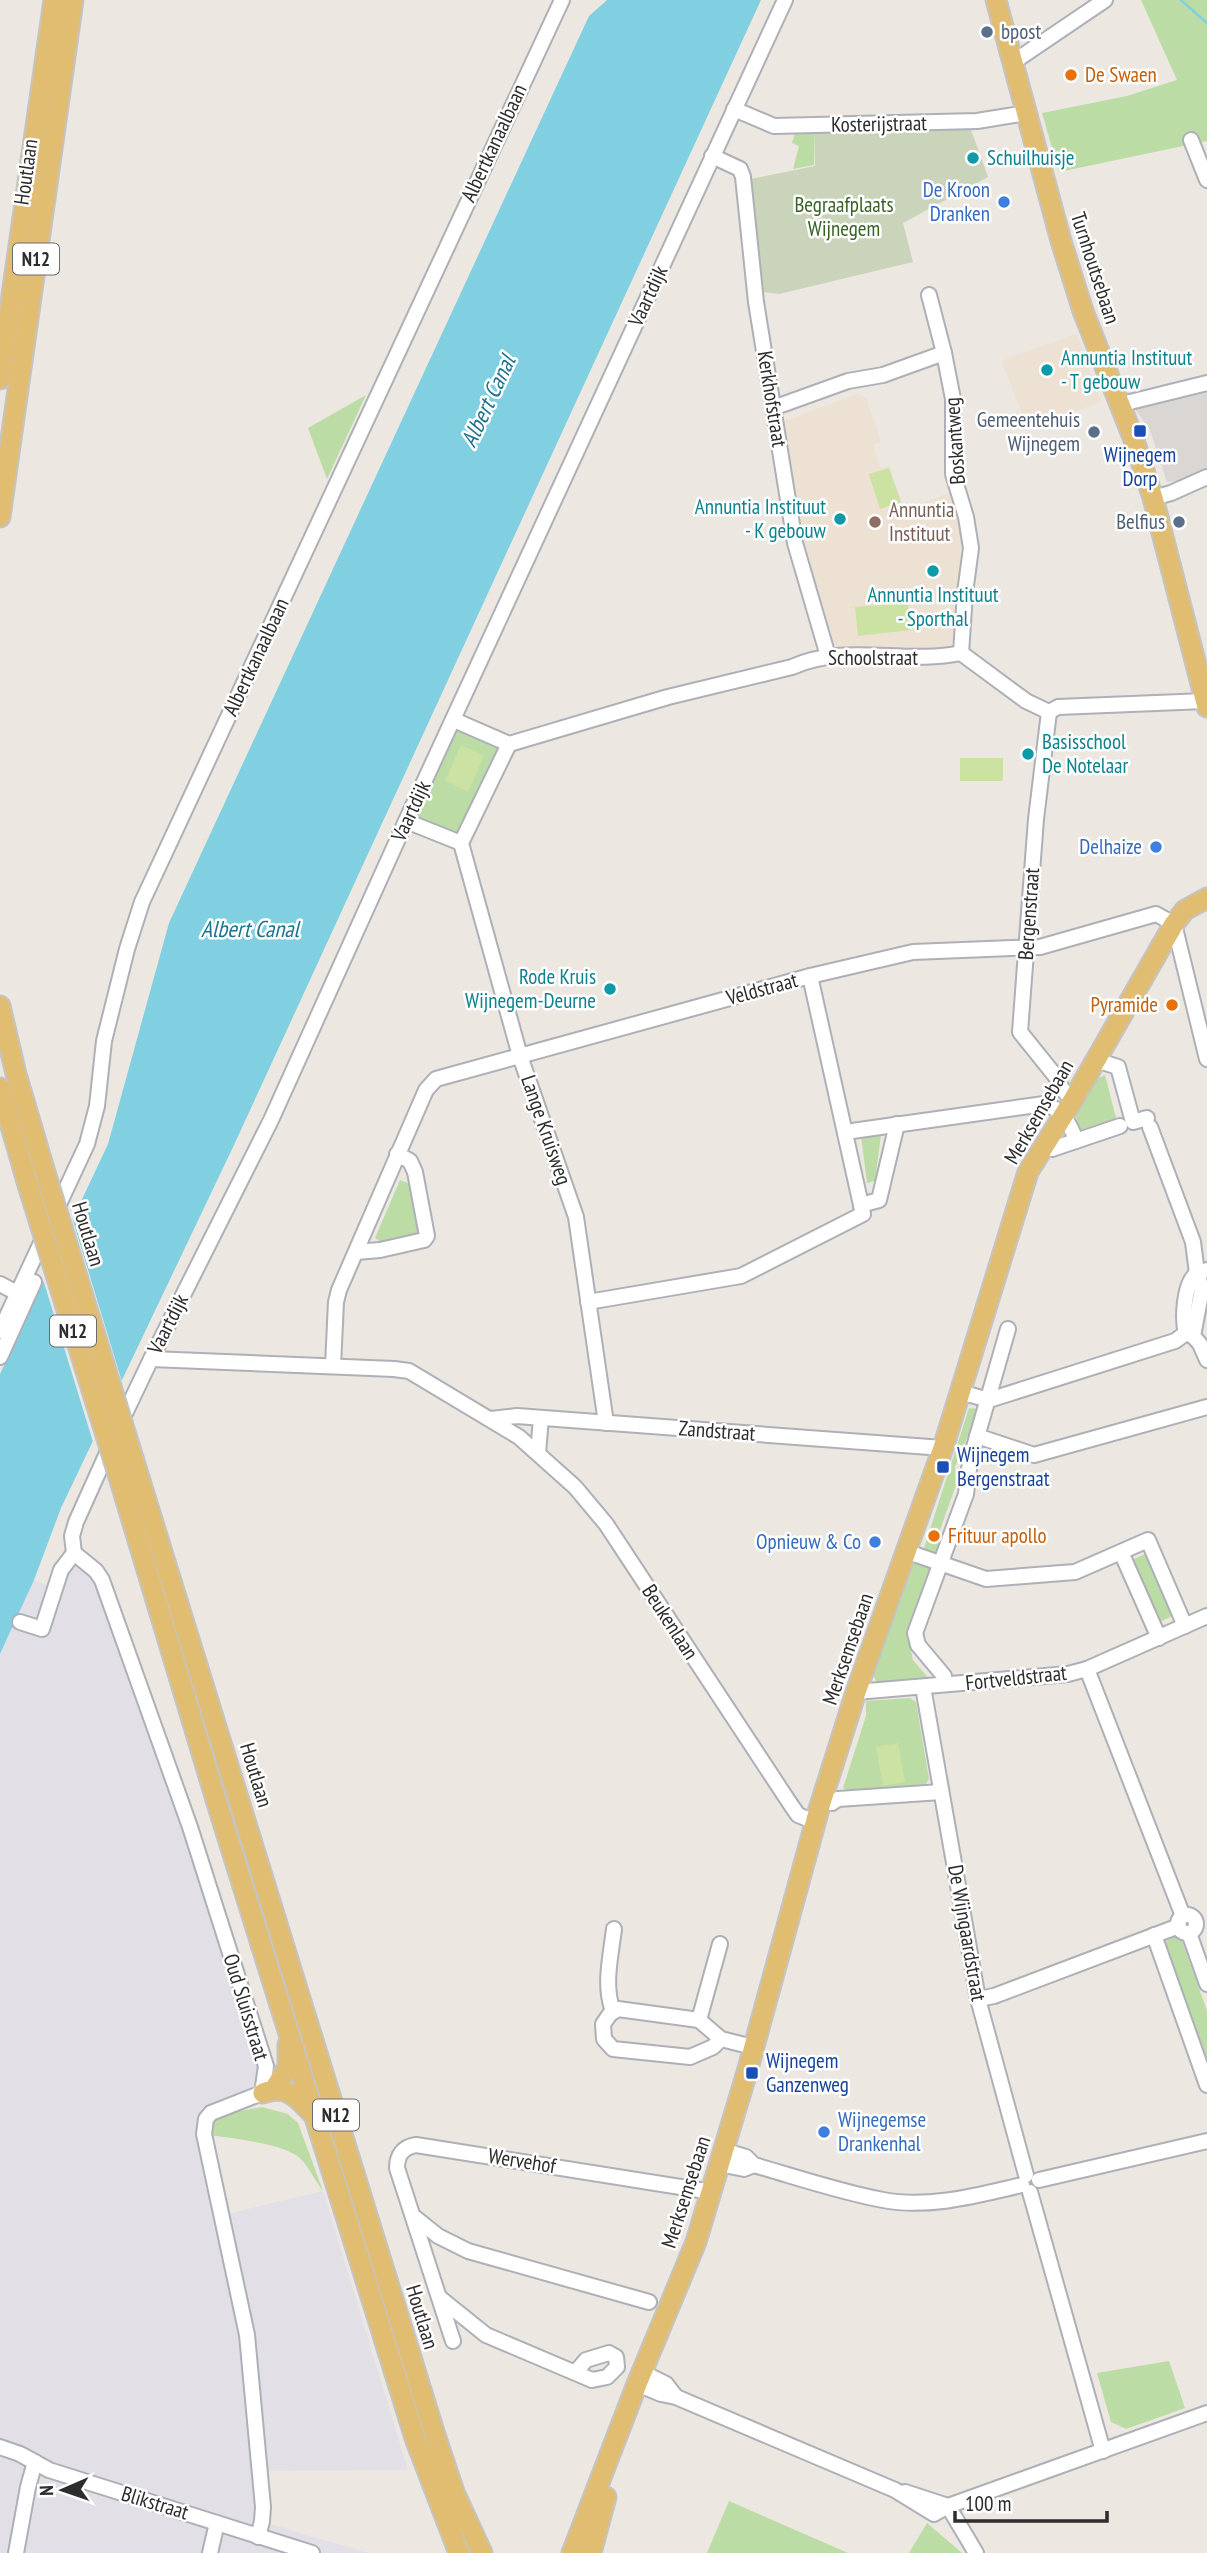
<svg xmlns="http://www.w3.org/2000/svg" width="1207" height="2553" font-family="'PT Sans Narrow',sans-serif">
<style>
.industrial{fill:#e2e0e6}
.education{fill:#ece1d3}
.green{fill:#bcdca5}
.cemetery{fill:#c9d4ba}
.pitch{fill:#cce2a2}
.plaza{fill:#d9d6d3}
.water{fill:#81d0e1}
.pier{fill:#ece7e1}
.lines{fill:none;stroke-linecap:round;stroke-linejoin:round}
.stream{stroke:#81d0e1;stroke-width:2.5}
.minor-casing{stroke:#adb0b7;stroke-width:18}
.major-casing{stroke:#c4c4c4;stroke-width:23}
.minor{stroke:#fff;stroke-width:14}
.major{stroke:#e1bd72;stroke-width:19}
.major-bridge-casing{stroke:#c4c4c4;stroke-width:23;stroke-linecap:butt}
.major-bridge{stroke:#e1bd72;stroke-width:19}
.service-dot{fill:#5c6f8a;stroke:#fff;stroke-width:2.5}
.food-dot{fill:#e8710a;stroke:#fff;stroke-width:2.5}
.culture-dot{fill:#0f9aa8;stroke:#fff;stroke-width:2.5}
.shop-dot{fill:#3f7fe0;stroke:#fff;stroke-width:2.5}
.transit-dot{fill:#1a4fb4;stroke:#fff;stroke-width:2.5}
.education-dot{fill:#8d6e63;stroke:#fff;stroke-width:2.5}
.labels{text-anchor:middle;stroke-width:5;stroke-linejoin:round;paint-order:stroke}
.shield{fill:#fff;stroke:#6c6c6c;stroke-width:2}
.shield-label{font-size:19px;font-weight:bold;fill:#2d2d2d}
.service-label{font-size:21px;fill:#4e5e75;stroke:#fff;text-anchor:end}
.food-label{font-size:21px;fill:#c56008;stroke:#fff;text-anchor:start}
.street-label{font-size:21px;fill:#2d2d2d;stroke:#fff}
.culture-label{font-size:21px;fill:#0d838f;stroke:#fff;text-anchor:start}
.shop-label{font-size:21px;fill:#366cbe;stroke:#fff;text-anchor:end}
.park-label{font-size:21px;fill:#376324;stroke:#fff}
.transit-label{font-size:21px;fill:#164399;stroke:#fff;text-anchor:start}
.education-label{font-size:21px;fill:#785e54;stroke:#fff;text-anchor:start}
.water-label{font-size:23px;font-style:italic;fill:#1e738f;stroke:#fff}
</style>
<rect width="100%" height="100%" fill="#ece7e1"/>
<polygon class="industrial" points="74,1553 96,1571 266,2066 263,2084 206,2119 223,2215 323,2191 408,2470 267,2471 270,2524 368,2553 0,2553 0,1654 34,1580 55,1588"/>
<g class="education">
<polygon points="1077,334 1101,402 1028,428 1003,365 1004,359"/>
<polygon points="857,394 866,398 881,442 873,445 881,468 889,466 904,509 952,492 957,497 961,535 961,570 956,600 955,643 951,649 828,656 802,568 776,424"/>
</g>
<g class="green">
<polygon points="1141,0 1207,0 1207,141 1059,172 1042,113 1127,96 1177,80"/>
<polygon points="795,133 814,133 814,165 793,169 799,146 792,143"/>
<polygon points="366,395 327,479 308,428"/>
<polygon points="457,729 499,746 460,833 450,833 416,817"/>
<polygon points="1105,1075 1116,1118 1080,1130 1076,1117 1098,1078"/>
<polygon points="881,1135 875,1181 867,1183 861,1136"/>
<polygon points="400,1180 410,1184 421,1225 417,1233 381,1242 375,1238"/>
<polygon points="969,1408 979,1409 955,1467 956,1485 940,1530 944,1537 937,1553 933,1554 924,1548"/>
<polygon points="1149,1552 1176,1614 1156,1624 1130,1561"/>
<polygon points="916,1562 934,1568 908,1637 913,1660 931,1681 887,1685 876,1682 873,1673 910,1567"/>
<polygon points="910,1698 916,1702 929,1779 925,1785 919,1787 852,1792 843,1788 866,1716 866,1701"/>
<polygon points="1173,1935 1181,1938 1207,2011 1207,2060 1165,1943"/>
<path d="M262 2107 288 2114 298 2123 323 2191C314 2180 308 2163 296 2155 277 2143 231 2138 208 2135L209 2122 219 2115Z"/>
<polygon points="1169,2361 1185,2408 1126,2429 1111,2422 1097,2373"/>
<polygon points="729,2501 848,2553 707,2553"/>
<polygon points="927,2523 962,2553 909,2553"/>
</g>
<polygon class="cemetery" points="970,127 988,177 903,223 913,262 779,294 763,292 751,179 815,166 814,130"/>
<g class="pitch">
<polygon points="889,468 901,502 880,509 869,474"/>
<polygon points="908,603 910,630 858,636 855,607"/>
<polygon points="461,745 484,756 468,792 445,781"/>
<rect x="960" y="758" width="43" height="23"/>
<polygon points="898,1743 905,1782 883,1786 876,1747"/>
</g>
<polygon class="plaza" points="1207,383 1207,468 1180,480 1167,482 1150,430 1130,402"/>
<polygon class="water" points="607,0 761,0 234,1145 61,1508 34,1580 0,1654 0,1374 108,1144 169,923 589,16"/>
<polygon class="pier" points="71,1214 123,1385 94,1445 42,1276"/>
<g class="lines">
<polyline class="stream" points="1181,0 1207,23"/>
<g class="minor-casing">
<g id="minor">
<polyline points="1012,63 1105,0"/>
<polyline points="734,109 774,126 977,121 1026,113"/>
<polyline points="1191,140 1207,180"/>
<polyline points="712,156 740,169 743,177 756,302 795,543 828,656"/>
<polyline points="929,295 944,353 953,399 953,474 966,517 971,548 965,593 961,653"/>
<polyline points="1130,402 1207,383"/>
<polyline points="773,408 848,381 883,375 944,353"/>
<polyline points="1153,498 1171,493 1207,477"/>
<polyline points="1049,712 1036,819 1020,1032 1057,1078 1062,1089 1073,1100"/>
<path d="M454 720 509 744 668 697 792 667C845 643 905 665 961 653L1026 701 1049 712 1058 707 1205 701"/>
<polyline points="509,744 461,843 520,1056 576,1217 606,1423"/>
<polyline points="406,821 461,843"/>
<polyline points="1096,1060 1118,1067 1133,1122 1147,1118"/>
<path d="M845 1132 1044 1104C1061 1108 1071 1125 1076 1141"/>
<polyline points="1052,1149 1120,1126"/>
<polyline points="861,1205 879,1200 897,1124"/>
<polyline points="356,1252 380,1250 424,1240 427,1236 415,1172 410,1161 397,1154"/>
<polyline points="0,1284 17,1293"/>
<polyline points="588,1302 741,1276 863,1214 810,976"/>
<polyline points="0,1331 87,1144 97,1106 104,1041 127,949 142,902 562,0"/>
<path d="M1186 1333C1182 1319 1184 1284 1196 1274 1198 1273 1205 1271 1207 1270"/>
<polyline points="1193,1336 1200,1344 1207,1360"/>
<polyline points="0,1357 34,1282"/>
<polyline points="151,1359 394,1369 409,1371 519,1437 575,1487 606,1524 791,1805 798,1815 815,1822"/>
<polyline points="333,1366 336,1302 339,1290 426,1090 436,1079 810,976 913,952 1040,947 1156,914 1174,924 1207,1059"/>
<polyline points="960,1392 989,1400 1175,1341 1186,1333 1193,1336 1202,1289 1197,1273 1193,1242 1150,1127"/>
<polyline points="491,1419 517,1416 943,1448"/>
<polyline points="120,1424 151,1359 271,1120 406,821 785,0"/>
<polyline points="977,1436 1034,1455 1207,1407"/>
<polyline points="112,1442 76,1522 72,1536 74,1553 96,1571 102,1580 190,1827 266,2066 262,2093 211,2113 206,2119 204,2134 247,2335 263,2507 262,2521 258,2537"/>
<polyline points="538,1453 541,1418"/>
<polyline points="905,1551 986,1579 1075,1572 1148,1540 1185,1626"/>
<polyline points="1121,1552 1159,1638"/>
<polyline points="20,1622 42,1629 61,1570 74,1553"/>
<polyline points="1087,1669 1183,1916"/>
<polyline points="944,1676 918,1645 915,1633 966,1494 970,1461 1008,1329"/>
<polyline points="923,1687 978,1999 1026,2175"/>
<polyline points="856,1692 1068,1674 1087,1669 1207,1616"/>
<polyline points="822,1800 832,1803 838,1799 941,1792"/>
<circle cx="1187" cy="1924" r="9"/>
<polyline points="1189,1933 1207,1984"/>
<polyline points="1154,1935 1207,2085"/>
<polyline points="978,1999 994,1996 1179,1926"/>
<path d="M613 2011C603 1986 611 1955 614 1929"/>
<polyline points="699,2020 720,1944"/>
<polyline points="721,2039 713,2047 690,2057 613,2049 604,2039 603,2024 610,2014 618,2009 699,2020 721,2039 753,2047"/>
<path d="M723 2150 746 2157 754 2165C796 2177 840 2192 883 2200 929 2209 978 2195 1022 2185"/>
<polyline points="719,2164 744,2169 754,2165"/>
<polyline points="1039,2180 1207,2141"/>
<polyline points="1030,2192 1103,2451"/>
<polyline points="413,2216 438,2236 468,2251 649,2302"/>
<polyline points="440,2298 486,2335 592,2380 607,2377 617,2367 616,2357 609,2353 586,2360 575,2373"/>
<path d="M453 2341 397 2168C397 2155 403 2147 416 2145L712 2192"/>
<polyline points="642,2372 666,2384 676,2397"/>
<polyline points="637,2384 661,2394 676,2397 895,2490 934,2514 948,2506 1207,2413"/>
<polyline points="0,2447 20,2454 49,2470 312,2553"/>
<polyline points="905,2492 948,2506 976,2553"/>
<polyline points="16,2553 28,2487 35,2462"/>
<polyline points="210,2553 217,2523"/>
</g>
</g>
<g class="major-casing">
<g id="major">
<polyline points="996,0 1061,241 1083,311 1134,440 1153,498 1207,707"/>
<polyline points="0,379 54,0"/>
<polyline points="0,517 73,0"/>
<polyline points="0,1006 16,1074 47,1179"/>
<polyline points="0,1088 28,1185"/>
<polyline points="137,1471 435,2435 454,2492 482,2553"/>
<polyline points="119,1477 217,1803 416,2441 459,2553"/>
<polyline points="274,2089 288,2067 288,2045"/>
<path d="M263 2093C288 2084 297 2098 314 2115"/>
<polyline points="572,2553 637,2384 696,2242 747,2072 819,1809 856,1692 943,1448 1028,1172 1073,1100 1174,924 1185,910 1207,898"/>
<polyline points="591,2553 606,2497"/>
</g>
</g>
<use href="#minor" class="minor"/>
<use href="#major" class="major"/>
<g class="major-bridge-casing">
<g id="major-bridge">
<polyline points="47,1179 137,1471"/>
<polyline points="28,1185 119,1477"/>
</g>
</g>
<use href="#major-bridge" class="major-bridge"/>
</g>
<g class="service-dot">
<circle cx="987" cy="32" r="7"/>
<circle cx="1094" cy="432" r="7"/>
<circle cx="1179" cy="522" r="7"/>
</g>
<g class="food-dot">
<circle cx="1071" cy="75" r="7"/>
<circle cx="1172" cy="1005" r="7"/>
<circle cx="934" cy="1536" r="7"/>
</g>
<g class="culture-dot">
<circle cx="973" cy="158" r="7"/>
<circle cx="1047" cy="370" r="7"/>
<circle cx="840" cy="519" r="7"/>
<circle cx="933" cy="571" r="7"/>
<circle cx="1028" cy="754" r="7"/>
<circle cx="610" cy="989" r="7"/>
</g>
<g class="shop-dot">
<circle cx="1004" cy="202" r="7"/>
<circle cx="1156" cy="847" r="7"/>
<circle cx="875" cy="1542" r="7"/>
<circle cx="824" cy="2132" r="7"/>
</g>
<g class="transit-dot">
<rect x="1133" y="424" width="14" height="14" rx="3.5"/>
<rect x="936" y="1460" width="14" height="14" rx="3.5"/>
<rect x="745" y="2066" width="14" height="14" rx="3.5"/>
</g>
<circle class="education-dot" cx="875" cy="522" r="7"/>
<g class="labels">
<g class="shield">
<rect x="13" y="243.5" width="46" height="31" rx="5"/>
<rect x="50" y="1315.5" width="46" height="31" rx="5"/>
<rect x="313" y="2099.5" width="46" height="31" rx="5"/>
</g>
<g class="shield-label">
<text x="36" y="266">N12</text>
<text x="73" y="1338">N12</text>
<text x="336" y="2122">N12</text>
</g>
<g class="service-label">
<text x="1001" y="39" text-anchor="start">bpost</text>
<text x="1080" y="427">Gemeentehuis<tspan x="1080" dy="24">Wijnegem</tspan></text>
<text x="1165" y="529">Belfius</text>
</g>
<g class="food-label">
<text x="1085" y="82">De Swaen</text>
<text x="1158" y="1012" text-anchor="end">Pyramide</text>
<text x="948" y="1543">Frituur apollo</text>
</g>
<g class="street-label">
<text transform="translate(879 124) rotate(-1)" y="7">Kosterijstraat</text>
<text transform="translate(494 143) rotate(-65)" y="7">Albertkanaalbaan</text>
<text transform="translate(26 172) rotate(-82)" y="7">Houtlaan</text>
<text transform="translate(1095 268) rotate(72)" y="7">Turnhoutsebaan</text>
<text transform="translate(648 296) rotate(-65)" y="7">Vaartdijk</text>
<text transform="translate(772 399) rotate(81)" y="7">Kerkhofstraat</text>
<text transform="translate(955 441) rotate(-94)" y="7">Boskantweg</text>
<text transform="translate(256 657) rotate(-65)" y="7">Albertkanaalbaan</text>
<text x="873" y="665">Schoolstraat</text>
<text transform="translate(411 811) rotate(-65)" y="7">Vaartdijk</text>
<text transform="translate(1029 914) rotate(-86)" y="7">Bergenstraat</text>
<text transform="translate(762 989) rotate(-15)" y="7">Veldstraat</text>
<text transform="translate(1039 1112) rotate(-60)" y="7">Merksemsebaan</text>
<text transform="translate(546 1130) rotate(71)" y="7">Lange Kruisweg</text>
<text transform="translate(88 1234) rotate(73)" y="7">Houtlaan</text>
<text transform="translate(168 1324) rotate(-63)" y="7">Vaartdijk</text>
<text transform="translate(717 1431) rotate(4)" y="7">Zandstraat</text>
<text transform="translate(670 1622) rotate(57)" y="7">Beukenlaan</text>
<text transform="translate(848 1649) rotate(-71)" y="7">Merksemsebaan</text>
<text transform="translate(1016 1678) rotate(-6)" y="7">Fortveldstraat</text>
<text transform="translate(256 1775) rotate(73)" y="7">Houtlaan</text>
<text transform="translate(967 1933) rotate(80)" y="7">De Wijngaardstraat</text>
<text transform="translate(246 2007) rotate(73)" y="7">Oud Sluisstraat</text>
<text transform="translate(522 2161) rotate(9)" y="7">Wervehof</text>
<text transform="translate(686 2192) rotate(-72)" y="7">Merksemsebaan</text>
<text transform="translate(422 2317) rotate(73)" y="7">Houtlaan</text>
<text transform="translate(155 2503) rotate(17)" y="7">Blikstraat</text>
</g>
<g class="culture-label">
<text x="987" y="165">Schuilhuisje</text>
<text x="1061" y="365">Annuntia Instituut<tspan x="1061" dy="24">- T gebouw</tspan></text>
<text x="826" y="514" text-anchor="end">Annuntia Instituut<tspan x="826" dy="24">- K gebouw</tspan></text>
<text x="933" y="602" text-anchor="middle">Annuntia Instituut<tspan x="933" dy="24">- Sporthal</tspan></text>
<text x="1042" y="749">Basisschool<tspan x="1042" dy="24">De Notelaar</tspan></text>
<text x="596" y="984" text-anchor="end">Rode Kruis<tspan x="596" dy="24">Wijnegem-Deurne</tspan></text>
</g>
<g class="shop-label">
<text x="990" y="197">De Kroon<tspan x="990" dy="24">Dranken</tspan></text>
<text x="1142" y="854">Delhaize</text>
<text x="861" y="1549">Opnieuw &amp; Co</text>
<text x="838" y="2127" text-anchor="start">Wijnegemse<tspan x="838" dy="24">Drankenhal</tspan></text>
</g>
<g class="park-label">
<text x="844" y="212">Begraafplaats<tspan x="844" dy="24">Wijnegem</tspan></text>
</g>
<g class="transit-label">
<text x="1140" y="462" text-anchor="middle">Wijnegem<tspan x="1140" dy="24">Dorp</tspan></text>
<text x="957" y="1462">Wijnegem<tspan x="957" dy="24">Bergenstraat</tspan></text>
<text x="766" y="2068">Wijnegem<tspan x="766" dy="24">Ganzenweg</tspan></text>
</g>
<g class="education-label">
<text x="889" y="517">Annuntia<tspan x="889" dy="24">Instituut</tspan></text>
</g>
<g class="water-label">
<text transform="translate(488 401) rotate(-65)" y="8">Albert Canal</text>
<text x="250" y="937">Albert Canal</text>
</g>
</g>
<g transform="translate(63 2490) rotate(268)" stroke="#ffffff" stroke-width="5" paint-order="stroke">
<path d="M0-5L12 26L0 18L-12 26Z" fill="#2d2d2d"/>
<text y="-10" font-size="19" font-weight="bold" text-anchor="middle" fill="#2d2d2d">N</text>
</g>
<path d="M955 2511v10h152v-10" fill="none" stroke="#2d2d2d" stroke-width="3.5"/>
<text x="965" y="2511" font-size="21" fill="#2d2d2d" stroke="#ffffff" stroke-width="5" paint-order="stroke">100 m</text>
</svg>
